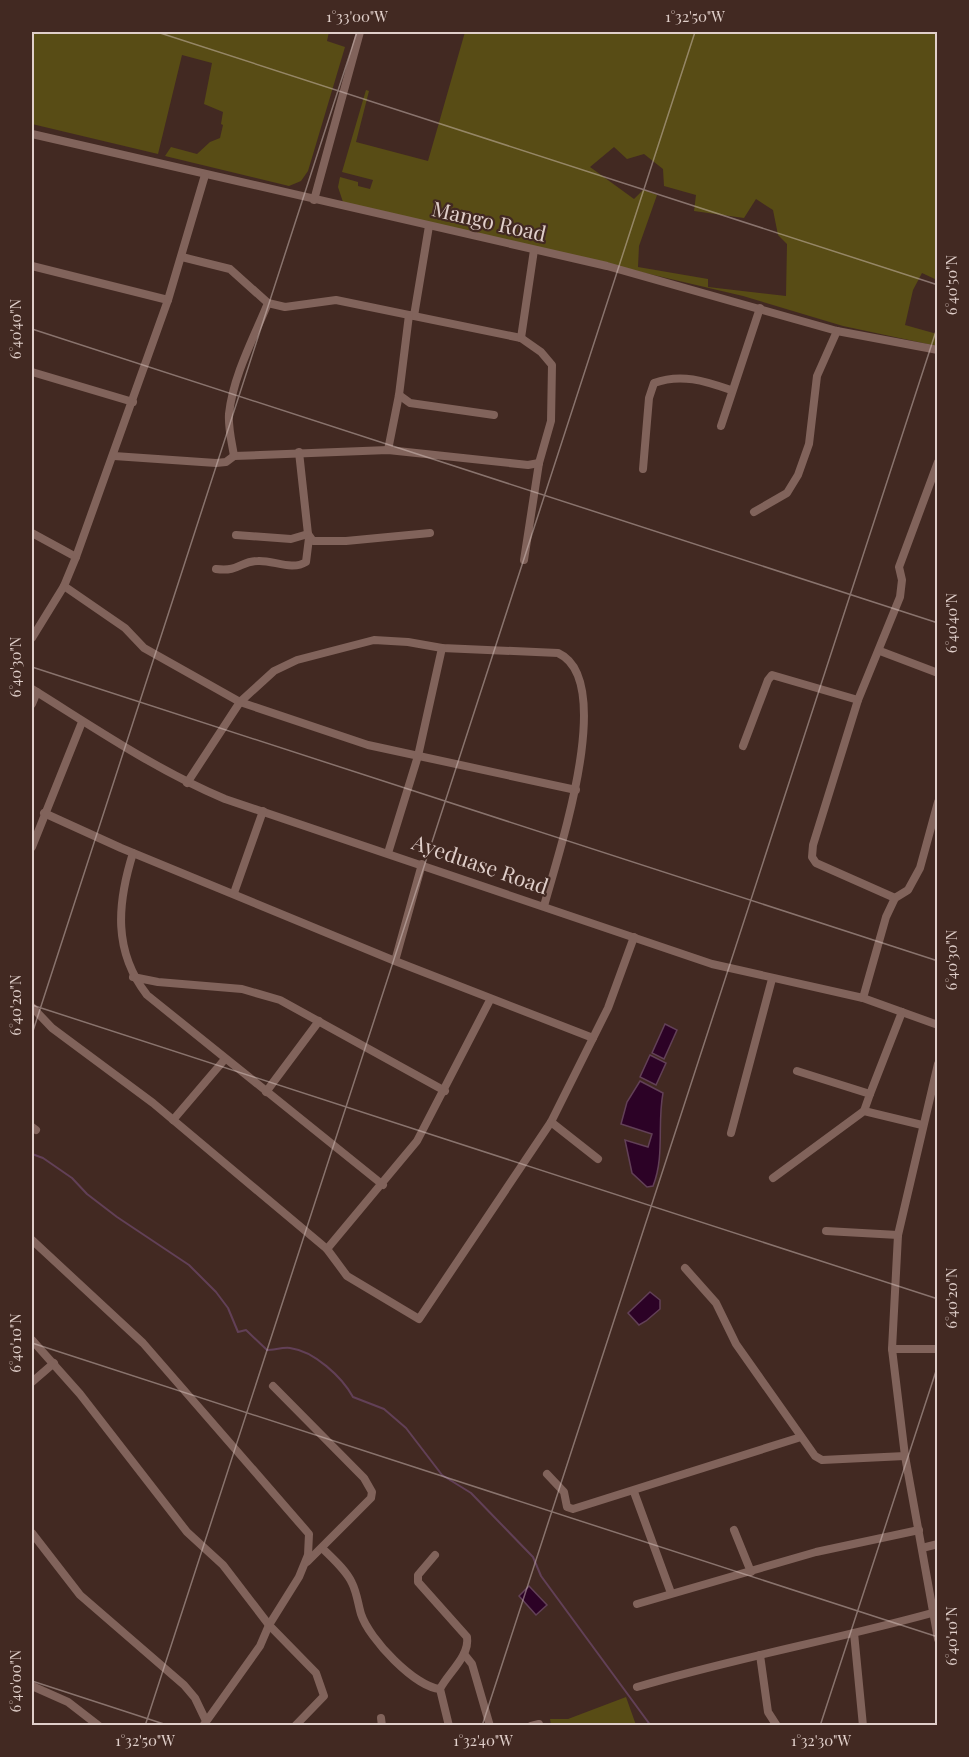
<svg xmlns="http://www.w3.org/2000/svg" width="969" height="1757" font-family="'Playfair Display',serif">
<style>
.green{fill:#584c15;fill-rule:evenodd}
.water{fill:#2c0226;stroke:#624057;stroke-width:1.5}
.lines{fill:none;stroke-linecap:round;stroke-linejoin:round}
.stream{stroke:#624057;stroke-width:2}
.minor{stroke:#81635b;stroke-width:8}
.ticks{fill:none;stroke:#e0cfca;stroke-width:1.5;stroke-opacity:0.45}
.labels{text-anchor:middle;stroke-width:4.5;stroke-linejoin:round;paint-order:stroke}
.street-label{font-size:21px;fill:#e0cfca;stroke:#422922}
.neatline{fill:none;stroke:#e0cfca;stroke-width:2}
.ticks-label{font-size:15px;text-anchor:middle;fill:#e0cfca}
</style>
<rect width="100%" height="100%" fill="#422922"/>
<g class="green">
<polygon points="32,32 329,32 327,41 345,47 308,171 301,181 289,186 165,156 171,147 197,154 210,142 220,138 223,125 221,124 223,112 204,104 212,63 182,55 158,154 32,124"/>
<path d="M465 32H937V280L922 273 913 290 905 325 937 334V346L843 326 743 296 343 202 338 187 340 177 358 182V186L370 189 373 180 342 172 366 90 369 91 356 142 428 161ZM614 147 627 159 644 154 663 169 664 186 696 195 694 211 744 218 756 199 773 210 778 235 787 244 786 296 708 287V279L638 267 639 246 657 195 643 190 634 199 590 167Z"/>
<polygon points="626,1697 636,1725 551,1725 550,1719 568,1719"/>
</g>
<g class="water">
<polygon points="665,1024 677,1030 664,1059 652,1053"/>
<polygon points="650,1055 666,1063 656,1085 640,1077"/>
<path d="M640 1081 663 1093C657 1124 665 1156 653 1186L647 1187 632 1173 625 1140 648 1147 652 1134 621 1124 627 1102Z"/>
<polygon points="650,1292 660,1300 660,1309 646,1321 639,1325 628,1313"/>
<polygon points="529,1586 547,1605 536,1615 519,1596"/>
</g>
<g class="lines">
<path class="stream" d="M32 1154 43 1158 72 1178 87 1194 117 1217 189 1265 216 1292 228 1308 238 1332 246 1330 267 1350C274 1350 283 1347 290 1348 314 1351 342 1377 353 1397L384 1409 406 1428 442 1475 471 1493 533 1557 541 1576 651 1726"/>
<g class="minor">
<polyline points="32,134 607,266 837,331 938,350"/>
<polyline points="314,200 360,32"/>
<polyline points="182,257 230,269 268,303 285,307 336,300 521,338 541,352 552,365 551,421 539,463 524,560"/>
<polyline points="32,266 168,300"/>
<polyline points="414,316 429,226"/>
<polyline points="521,338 534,250"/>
<polyline points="32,372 133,402"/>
<polyline points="399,395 410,403 494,415"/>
<polyline points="721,426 760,308"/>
<polyline points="388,450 399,395 409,315"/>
<polyline points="299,452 308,534 313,541 346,541 430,533"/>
<polyline points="114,456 216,463 226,462 234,456 388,450 528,465 539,463"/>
<path d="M234 456C232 443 228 428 229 414 233 376 254 337 268 303"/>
<path d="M643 469 649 398 654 383C681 373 705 381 731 390"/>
<polyline points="754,512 787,493 798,475 809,444 817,376 837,331"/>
<polyline points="32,533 76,557"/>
<polyline points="236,535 291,539 308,534"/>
<path d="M216 569C240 572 240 561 258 561 273 560 292 571 306 562L309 538"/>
<polyline points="64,586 125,628 144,648 240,702 368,745 576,790"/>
<polyline points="32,638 64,586 76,557 168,300 205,175"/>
<polyline points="880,651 938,673"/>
<path d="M32 689C95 728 156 770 225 799L712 964 863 998 938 1025"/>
<polyline points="32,704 37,692"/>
<polyline points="743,746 768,680 772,675 858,700"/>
<path d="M187 783 240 702 274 671 297 660 374 640 408 642 442 648 558 653C618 680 557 857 544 906"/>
<polyline points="44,813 121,848 395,961 593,1038"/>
<polyline points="32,847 82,722"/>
<path d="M133 853C117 904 113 951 147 995L383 1185"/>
<polyline points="388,853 418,756 442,648"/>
<polyline points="234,893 263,811"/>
<polyline points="895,898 816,863 812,857 813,845 858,700 900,597 902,580 899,567 938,462"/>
<polyline points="395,961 422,864"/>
<polyline points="133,977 158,982 242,989 280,1000 445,1091"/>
<polyline points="863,998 886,917 895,898 908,890 920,868 938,802"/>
<polyline points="32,1007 52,1028 153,1103 327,1249 347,1276 419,1319 551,1122 608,1008 634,937"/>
<polyline points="938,1064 898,1235 892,1349 905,1456 938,1639"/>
<polyline points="797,1071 870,1094 864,1111"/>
<polyline points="266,1092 319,1021"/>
<polyline points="870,1094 902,1012"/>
<polyline points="173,1120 225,1059"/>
<polyline points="551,1122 598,1159"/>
<polyline points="32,1127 36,1130"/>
<polyline points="731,1133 772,979"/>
<polyline points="773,1178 864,1111 922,1125"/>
<polyline points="826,1231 898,1235"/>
<polyline points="32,1240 143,1343 309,1534 308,1555 299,1577 269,1625 260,1646 203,1726"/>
<polyline points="327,1249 417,1141 490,1000"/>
<polyline points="685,1268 716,1303 736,1344 815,1456 822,1460 905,1456"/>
<polyline points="32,1340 80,1394 187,1532 223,1565 269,1625 316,1673 324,1696 295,1726"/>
<polyline points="892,1349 938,1349"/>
<polyline points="32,1382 54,1363"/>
<polyline points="273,1386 364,1478 372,1492 371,1498 307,1562"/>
<polyline points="547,1474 564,1492 567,1507 573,1509 801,1437"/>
<polyline points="634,1492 671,1593"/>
<polyline points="734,1530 751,1572"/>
<polyline points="32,1533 80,1595 184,1685 195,1698 206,1721"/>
<path d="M322 1548C332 1558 346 1570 352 1583 357 1593 358 1604 361 1614 369 1639 415 1687 440 1689"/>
<polyline points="922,1548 938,1544"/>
<path d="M435 1555 418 1575V1582L467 1637C470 1656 448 1673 440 1689L449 1726"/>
<polyline points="637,1604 816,1552 919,1530"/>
<polyline points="854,1633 863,1726"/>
<polyline points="464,1654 472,1664 490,1726"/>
<polyline points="760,1655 768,1712 777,1726"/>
<polyline points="32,1686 68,1702 99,1726"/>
<path d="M637 1687C734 1658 834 1640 932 1613"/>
<polyline points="381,1718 382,1726"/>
<polyline points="531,1726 539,1724"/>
</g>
</g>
<path class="ticks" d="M157 32 938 285M32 329 938 623M32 667 938 961M32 1005 938 1299M32 1034 357 32M32 1343 938 1637M32 1681 170 1726M145 1726 695 32M482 1726 938 325M820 1726 938 1365"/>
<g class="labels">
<g class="street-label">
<text transform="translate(489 222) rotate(13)" y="7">Mango Road</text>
<text transform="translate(480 865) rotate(19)" y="7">Ayeduase Road</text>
</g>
</g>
<rect width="969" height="1757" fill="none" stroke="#422922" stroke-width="66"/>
<rect x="33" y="33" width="903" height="1691" class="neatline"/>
<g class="ticks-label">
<text x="357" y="22">1°33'00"W</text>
<text x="695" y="22">1°32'50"W</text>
<text transform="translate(952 285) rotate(-90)" y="5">6°40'50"N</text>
<text transform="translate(16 329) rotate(-90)" y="5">6°40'40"N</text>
<text transform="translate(952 623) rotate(-90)" y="5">6°40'40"N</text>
<text transform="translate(16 667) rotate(-90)" y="5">6°40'30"N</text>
<text transform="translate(952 960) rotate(-90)" y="5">6°40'30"N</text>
<text transform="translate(16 1005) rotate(-90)" y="5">6°40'20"N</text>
<text transform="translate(952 1298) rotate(-90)" y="5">6°40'20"N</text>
<text transform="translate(16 1343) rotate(-90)" y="5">6°40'10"N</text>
<text transform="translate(952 1636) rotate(-90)" y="5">6°40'10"N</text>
<text transform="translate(16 1681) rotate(-90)" y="5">6°40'00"N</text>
<text x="145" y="1746">1°32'50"W</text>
<text x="483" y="1746">1°32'40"W</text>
<text x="821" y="1746">1°32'30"W</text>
</g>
</svg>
